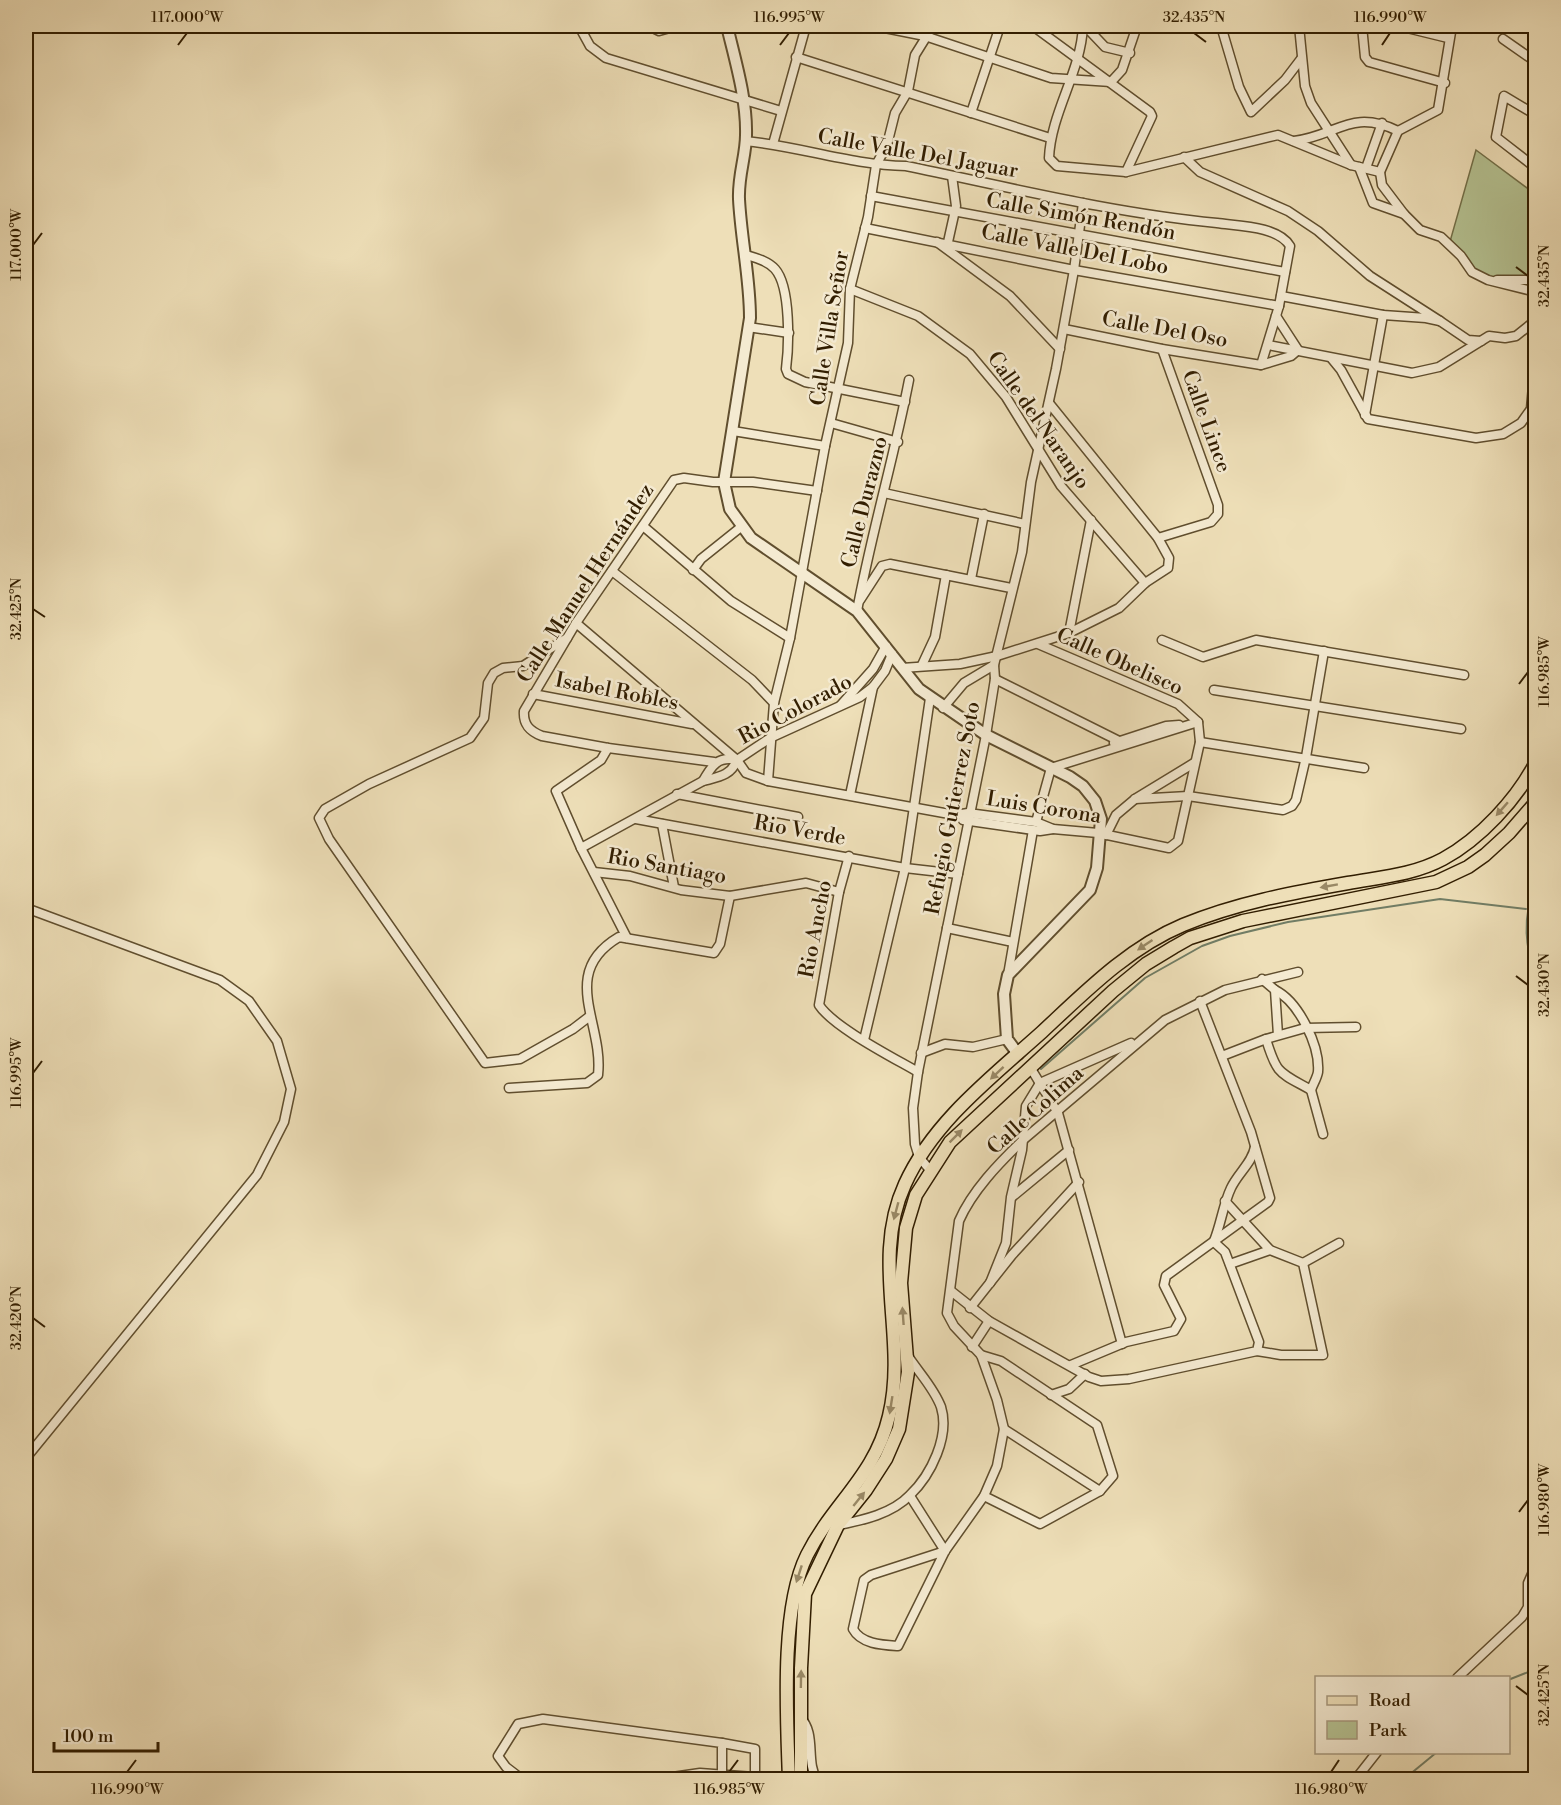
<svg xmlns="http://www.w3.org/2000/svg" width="1561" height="1805" font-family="'Libre Bodoni',serif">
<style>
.green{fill:#b5c292;stroke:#737049;stroke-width:1.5}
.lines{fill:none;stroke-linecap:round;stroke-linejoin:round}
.stream{stroke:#717d65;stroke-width:2}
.minor-casing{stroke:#604e2e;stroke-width:11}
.tertiary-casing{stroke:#604e2e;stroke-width:14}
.primary-casing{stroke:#311d00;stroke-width:15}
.minor{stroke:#f4ead1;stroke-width:8}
.tertiary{stroke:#f4ead1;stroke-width:10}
.primary{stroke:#eedfb8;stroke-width:12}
.oneway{fill:#998865}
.ticks{fill:none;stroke:#311d00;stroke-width:2}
.labels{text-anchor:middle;stroke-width:5;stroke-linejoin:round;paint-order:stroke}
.street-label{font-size:21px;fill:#311d00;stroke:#f4ead1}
.neatline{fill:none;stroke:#311d00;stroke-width:2}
.ticks-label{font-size:15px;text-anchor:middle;fill:#311d00}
</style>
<rect width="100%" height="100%" fill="#eedfb8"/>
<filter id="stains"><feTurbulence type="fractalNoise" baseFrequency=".00333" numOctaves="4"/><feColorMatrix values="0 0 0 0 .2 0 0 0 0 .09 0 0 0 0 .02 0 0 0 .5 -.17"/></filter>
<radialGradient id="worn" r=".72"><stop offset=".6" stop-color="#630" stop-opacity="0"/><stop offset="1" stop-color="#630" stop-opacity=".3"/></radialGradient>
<path class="green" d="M1476 150 1535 194V280C1484 280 1483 286 1449 245Z"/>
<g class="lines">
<g class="stream">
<path d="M1536 884C1521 919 1526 947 1536 982"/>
<polyline points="1041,1069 1145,978 1202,946 1230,936 1288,922 1440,899 1526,909"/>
<polyline points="1508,1680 1536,1669"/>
<polyline points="1403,1780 1437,1752"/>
</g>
<g class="minor-casing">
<g id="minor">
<polyline points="579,26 590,46 606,58 781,111"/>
<polyline points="649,26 659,31 677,26"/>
<polyline points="875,26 925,36 1051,78 1111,82 1122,70 1137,26"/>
<polyline points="1033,26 1150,112 1152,116 1126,172"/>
<path d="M1083 26C1081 72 1051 112 1049 158L1057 166 1126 172 1278 135 1351 165 1380 172 1398 131 1438 110 1452 26"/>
<polyline points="1085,26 1105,47 1130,53"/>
<polyline points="1221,26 1239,87 1251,112 1285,80 1301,59"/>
<polyline points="1299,26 1305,86 1311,103 1351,165"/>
<polyline points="1362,26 1365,57 1369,62 1445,83"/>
<polyline points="1399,26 1448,38"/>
<polyline points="1503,39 1536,62"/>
<polyline points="796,57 1050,138"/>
<polyline points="971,113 1000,26"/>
<polyline points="1536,115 1504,96 1496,137 1536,168"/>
<path d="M745 141C799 146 851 165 906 166 1009 187 1112 213 1217 223 1238 226 1278 226 1290 246L1279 306 1261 365"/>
<path d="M1294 141C1337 136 1351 108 1398 131"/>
<polyline points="773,144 806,26"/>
<polyline points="1184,157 1200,172 1288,211 1318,231 1370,276 1440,321"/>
<polyline points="1359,167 1373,203 1404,214 1420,230 1441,237 1461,256 1472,272 1488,280 1536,292"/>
<polyline points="1366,168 1382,123"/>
<polyline points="1380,172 1382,185 1404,214"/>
<polyline points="871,196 1285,272"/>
<polyline points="865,228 1074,270 1279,306"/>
<polyline points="937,242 1010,296 1060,349"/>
<polyline points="948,242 956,206 952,176"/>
<path d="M746 255C756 258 768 261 775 269 791 287 789 346 786 369L788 374 805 382 905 402"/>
<polyline points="1497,280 1536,280"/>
<polyline points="850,289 918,316 970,354 1006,397 1061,486 1145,583"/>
<polyline points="1281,296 1383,315 1426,318 1440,321 1468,340 1481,341"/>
<polyline points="748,327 789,333"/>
<polyline points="1064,329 1162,349 1261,365 1291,356 1298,350 1276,316"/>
<polyline points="1268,345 1412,373 1439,367 1489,336 1505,338 1516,336 1536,320"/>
<polyline points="1332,359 1341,370 1368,419 1476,438 1503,434 1521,423 1531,409 1536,351"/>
<polyline points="1365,415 1383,315"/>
<polyline points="831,423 898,442"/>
<polyline points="733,431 825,446"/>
<polyline points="884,493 1025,524"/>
<polyline points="643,526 731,601 790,638"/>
<polyline points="1158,538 1211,522 1218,514 1218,505 1162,349"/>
<polyline points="693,570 701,559 741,527"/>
<polyline points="612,571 752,680 774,703"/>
<polyline points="971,579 984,514"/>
<polyline points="860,600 882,566 890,564 1011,588"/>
<path d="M857 611C871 534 894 458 909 380"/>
<polyline points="576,623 737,760 746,773 768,781 955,815 968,813 1036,822 1053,829 1098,833 1169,848 1178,841 1200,742 1198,722 1178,704 1038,644"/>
<polyline points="1069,633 1091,520"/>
<polyline points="567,638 523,666 503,668 494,673 488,683 484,718 470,738 369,784 325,809 319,818 329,839 485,1063 520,1059 573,1029 590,1016"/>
<polyline points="1162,640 1203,657 1256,640 1464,675"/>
<polyline points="922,665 935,637 946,575"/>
<polyline points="902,668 960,664 997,656 1069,633 1119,608 1145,583 1168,568 1169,558 1158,538 1049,403"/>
<polyline points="995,679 1119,741"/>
<polyline points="1214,690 1461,729"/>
<polyline points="533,694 692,724"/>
<polyline points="841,705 873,669 886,646"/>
<polyline points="943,708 964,683 994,665"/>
<polyline points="1200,742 1364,768"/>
<polyline points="1114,743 1166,726 1179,725"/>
<polyline points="608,748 601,760 556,791 581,848 627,938"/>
<path d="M714 762 608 748 542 736C529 731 523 724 524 711L576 623 674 480 684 478 713 482H753L817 491"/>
<path d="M703 781C718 777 731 776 737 760"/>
<polyline points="768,781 774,703 790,638 825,446 848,343 850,289 868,217 876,165 887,145 895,113 908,91 915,55 933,26"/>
<polyline points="677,794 798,817"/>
<polyline points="850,795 873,687"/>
<polyline points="1135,799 1188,796 1283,810 1292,806 1296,800 1306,757 1324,651"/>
<polyline points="636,819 905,868 958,874"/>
<polyline points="963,820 1040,831 1053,829"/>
<polyline points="1036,822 1051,768 1198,722"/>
<polyline points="662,824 674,887"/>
<polyline points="1106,835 1116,815 1135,799 1194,763"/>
<path d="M581 848 703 781C712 765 718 756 737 760L770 738 860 697 873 687 885 671 892 654"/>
<path d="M849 856 839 892 819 1005C833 1027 894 1058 918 1072"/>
<polyline points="594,872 630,876 681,890 730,896 806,883 839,892"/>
<polyline points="26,908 220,980 249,1001 277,1041 291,1089 284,1122 257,1175 26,1458"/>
<polyline points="947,928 1013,942"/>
<polyline points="1008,975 1033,830"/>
<polyline points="1262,979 1275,990 1278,1035"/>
<path d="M1275 990C1299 1002 1320 1046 1318 1072 1317 1078 1313 1084 1311 1090"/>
<path d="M1266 1039C1277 1075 1279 1072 1311 1090L1323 1134"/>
<polyline points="864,1040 905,868 930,698"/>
<polyline points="921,1053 945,1044 973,1047 1007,1039"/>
<polyline points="1222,1056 1266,1039 1305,1028 1356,1027"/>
<polyline points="1030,1067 1058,1113 1122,1344"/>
<path d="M509 1088 587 1083 598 1075C604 1023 558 973 619 937L714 953 720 944 730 896"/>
<polyline points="930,1170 919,1157 915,1144 913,1108 918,1072 986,735 995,679 994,665 1022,552 1031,482 1056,369 1074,270 1083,203"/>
<polyline points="1012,1197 1069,1150"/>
<polyline points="1225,1201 1270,1250 1303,1263 1323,1355 1281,1355 1257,1351"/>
<path d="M1214 1241C1221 1224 1223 1205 1231 1188 1238 1173 1252 1163 1255 1147"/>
<polyline points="1303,1263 1339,1243"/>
<polyline points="1230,1264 1270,1250"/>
<polyline points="990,1283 1006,1243 1011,1197 1022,1150 1026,1106 1040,1083 1131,1043"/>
<polyline points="951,1291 989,1321 1089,1377 1101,1381 1129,1379 1257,1351 1259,1342 1225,1252 1214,1242"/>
<polyline points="970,1308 1012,1255 1079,1182"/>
<polyline points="972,1347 989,1321"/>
<polyline points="981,1355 1001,1361 1097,1425 1113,1476 1100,1491 1040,1524 984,1496"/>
<polyline points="1071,1365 1126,1342 1174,1331 1181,1319 1164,1285 1166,1276 1268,1202 1270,1198 1251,1132 1200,1001"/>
<polyline points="1051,1395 1069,1389 1085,1374"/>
<polyline points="1004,1429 1100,1491"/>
<polyline points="910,1496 945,1551"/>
<path d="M839 1525C863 1520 892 1514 910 1495 931 1475 950 1436 941 1407 934 1388 919 1373 908 1356"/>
<path d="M945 1551 871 1575 864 1580 853 1629C861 1644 882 1645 898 1646L945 1551 984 1496 997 1466 1004 1429 997 1400 981 1355 954 1326 947 1313 959 1221C972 1191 999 1163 1023 1140L1165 1020 1225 990 1298 972"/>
<polyline points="1457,1678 1522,1617 1528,1607 1528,1583 1536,1565"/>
<path d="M800 1717C817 1734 805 1761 817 1780"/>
<polyline points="722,1743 755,1749 755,1780"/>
<polyline points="523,1780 506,1767 498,1756 518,1724 543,1719 722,1743 722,1780"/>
<polyline points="652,1780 700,1773 754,1777"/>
<polyline points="1355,1780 1377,1752"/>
</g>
</g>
<g class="tertiary-casing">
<path id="tertiary" d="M727 26C735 60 747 99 746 135 746 156 738 175 739 199 741 239 750 278 750 318L724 482 730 509 751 538 857 611 919 689 986 735 1070 777 1083 786 1095 801 1101 819 1097 868 1090 890 1008 975 1004 994 1007 1039 1018 1054"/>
</g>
<g class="primary-casing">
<g id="primary">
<path d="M789 1780C787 1718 780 1609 807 1555 833 1503 875 1476 889 1416 908 1339 870 1260 905 1184 933 1122 992 1077 1042 1032 1085 992 1128 948 1183 925 1236 903 1291 893 1348 883 1381 877 1413 875 1443 859 1480 839 1517 799 1536 762"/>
<polyline points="801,1780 801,1668 805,1594 838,1525 866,1490 886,1459 899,1429 908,1372 901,1283 906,1228 916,1195 950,1142 1113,991 1146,964 1174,947 1190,938 1243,921 1436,882 1468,867 1485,855 1509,833 1536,802"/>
</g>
</g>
<use href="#minor" class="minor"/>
<use href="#tertiary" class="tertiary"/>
<use href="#primary" class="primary"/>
</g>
<defs><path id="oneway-solid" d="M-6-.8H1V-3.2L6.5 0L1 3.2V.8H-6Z" transform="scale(1.5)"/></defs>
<g class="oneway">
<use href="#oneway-solid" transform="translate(1502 809) rotate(131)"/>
<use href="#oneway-solid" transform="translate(1329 886) rotate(170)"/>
<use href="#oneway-solid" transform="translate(1145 945) rotate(146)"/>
<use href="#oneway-solid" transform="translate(997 1073) rotate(137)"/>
<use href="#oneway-solid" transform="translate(956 1136) rotate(-45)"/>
<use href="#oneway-solid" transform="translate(896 1211) rotate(105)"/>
<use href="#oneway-solid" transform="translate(903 1316) rotate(-94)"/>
<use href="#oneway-solid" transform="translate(891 1405) rotate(99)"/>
<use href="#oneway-solid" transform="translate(859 1499) rotate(-51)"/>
<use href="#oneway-solid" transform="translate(799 1574) rotate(108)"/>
<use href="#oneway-solid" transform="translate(801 1679) rotate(-89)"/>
</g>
<path class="ticks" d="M1194 33 1206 42M178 45 187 33M780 45 789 33M1382 45 1390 33M33 245 42 233M1516 267 1528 276M33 609 45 617M1519 684 1528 672M1516 976 1528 985M33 1073 42 1061M33 1318 45 1327M1519 1512 1528 1500M1516 1686 1528 1695M127 1772 136 1760M729 1772 738 1760M1331 1772 1339 1760"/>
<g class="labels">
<g class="street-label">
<text transform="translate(918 153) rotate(10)" y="7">Calle Valle Del Jaguar</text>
<text transform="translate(1081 216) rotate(10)" y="7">Calle Simón Rendón</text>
<text transform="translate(1075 249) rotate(11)" y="7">Calle Valle Del Lobo</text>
<text transform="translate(829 328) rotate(-81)" y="7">Calle Villa Señor</text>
<text transform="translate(1165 329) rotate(10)" y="7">Calle Del Oso</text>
<text transform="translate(1039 420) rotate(55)" y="7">Calle del Naranjo</text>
<text transform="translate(1207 421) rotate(70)" y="7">Calle Lince</text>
<text transform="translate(864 502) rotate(-76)" y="7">Calle Durazno</text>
<text transform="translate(585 583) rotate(-57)" y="7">Calle Manuel Hernández</text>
<text transform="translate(1120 661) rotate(24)" y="7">Calle Obelisco</text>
<text transform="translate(617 691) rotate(11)" y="7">Isabel Robles</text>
<text transform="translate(795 709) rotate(-28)" y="7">Rio Colorado</text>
<text transform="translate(1044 807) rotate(9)" y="7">Luis Corona</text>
<text transform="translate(952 808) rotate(-79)" y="7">Refugio Gutierrez Soto</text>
<text transform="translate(800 830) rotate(10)" y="7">Rio Verde</text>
<text transform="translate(667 866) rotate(10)" y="7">Rio Santiago</text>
<text transform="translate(815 929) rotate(-79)" y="7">Rio Ancho</text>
<text transform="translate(1035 1110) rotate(-42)" y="7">Calle Colima</text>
</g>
</g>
<rect width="1561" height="1805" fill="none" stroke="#eedfb8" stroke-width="66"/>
<rect x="1315" y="1676" width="195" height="78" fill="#f4ead1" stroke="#a6987d" stroke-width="1.5"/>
<rect x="1327" y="1696" width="30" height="9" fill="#eedfb8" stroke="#a6987d" stroke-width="1.5"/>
<text x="1369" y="1706" font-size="18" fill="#311d00">Road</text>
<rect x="1327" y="1721" width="30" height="18" fill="#b5c292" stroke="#a6987d" stroke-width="1.5"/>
<text x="1369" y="1736" font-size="18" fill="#311d00">Park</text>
<path d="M54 1742v9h104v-9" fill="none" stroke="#311d00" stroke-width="3"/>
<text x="63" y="1742" font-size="18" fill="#311d00" stroke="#f4ead1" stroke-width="4.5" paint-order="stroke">100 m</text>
<rect x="33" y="33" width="1495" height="1739" class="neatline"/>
<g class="ticks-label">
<text x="187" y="22">117.000°W</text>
<text x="789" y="22">116.995°W</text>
<text x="1194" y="22">32.435°N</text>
<text x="1390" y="22">116.990°W</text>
<text transform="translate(16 245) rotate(-90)" y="5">117.000°W</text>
<text transform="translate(1544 276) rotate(-90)" y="5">32.435°N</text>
<text transform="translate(16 609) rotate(-90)" y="5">32.425°N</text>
<text transform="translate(1544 672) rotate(-90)" y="5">116.985°W</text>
<text transform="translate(1544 985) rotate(-90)" y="5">32.430°N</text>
<text transform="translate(16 1073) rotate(-90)" y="5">116.995°W</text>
<text transform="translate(16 1318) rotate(-90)" y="5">32.420°N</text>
<text transform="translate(1544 1500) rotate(-90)" y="5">116.980°W</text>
<text transform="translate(1544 1695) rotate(-90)" y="5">32.425°N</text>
<text x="127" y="1794">116.990°W</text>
<text x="729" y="1794">116.985°W</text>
<text x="1331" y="1794">116.980°W</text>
</g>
<rect width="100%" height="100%" filter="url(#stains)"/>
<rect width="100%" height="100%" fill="url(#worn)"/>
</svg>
